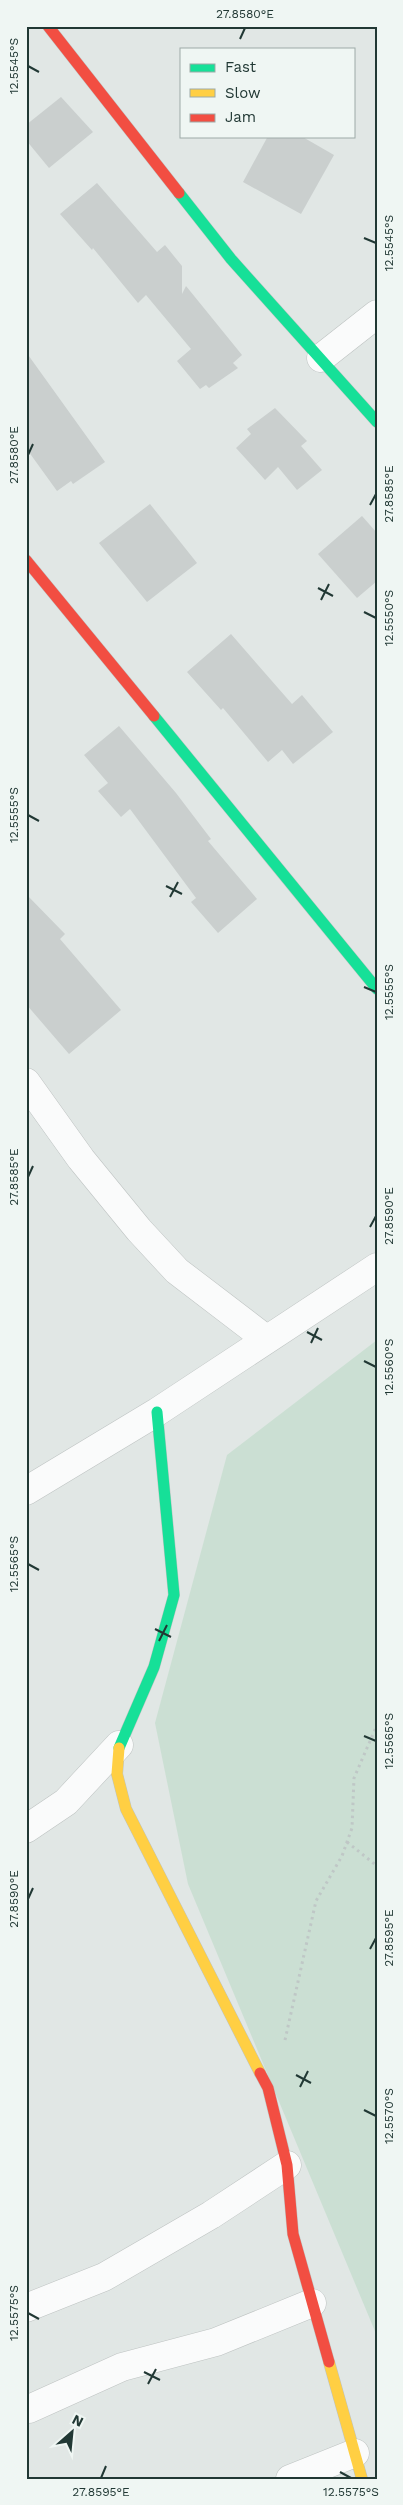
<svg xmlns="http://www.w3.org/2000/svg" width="403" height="2505" font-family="'Work Sans',sans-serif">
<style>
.green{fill:#cbdfd3}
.building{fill:#cacfce}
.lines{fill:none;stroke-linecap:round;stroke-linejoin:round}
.street-casing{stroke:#bec3c2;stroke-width:29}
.fast-casing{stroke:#bec4c2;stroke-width:12}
.slow-casing{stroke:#bec4c2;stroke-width:12}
.jam-casing{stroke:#bec4c2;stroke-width:12}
.path{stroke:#bfc7c6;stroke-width:3;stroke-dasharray:2.5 4;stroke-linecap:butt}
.street{stroke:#fafbfb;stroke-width:28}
.fast{stroke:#16e098;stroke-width:11}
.slow{stroke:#ffcf43;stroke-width:11}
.jam{stroke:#f24e42;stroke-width:11}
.ticks{fill:none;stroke:#213834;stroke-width:2}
.neatline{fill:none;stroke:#213834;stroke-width:2}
.ticks-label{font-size:12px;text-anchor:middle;fill:#213834}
</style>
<rect width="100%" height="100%" fill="#e1e7e5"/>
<polygon class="green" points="377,1340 377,2336 188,1884 155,1723 227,1455"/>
<g class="building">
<polygon points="61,97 93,132 49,168 26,140 26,125"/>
<polygon points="268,136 301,136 334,155 301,214 243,182"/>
<polygon points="97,183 157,252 165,245 182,266 182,294 186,286 242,355 233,363 238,368 209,388 206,385 200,389 177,361 191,349 146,295 138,303 93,248 92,250 60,214"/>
<polygon points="26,352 105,462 73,484 71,481 57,491 26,448"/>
<polygon points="275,408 307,441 301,446 322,470 297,490 278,467 265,480 236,448 251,434 247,429"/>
<polygon points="150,504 197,563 147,602 99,543"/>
<polygon points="362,516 377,533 377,581 357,598 318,554"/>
<polygon points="231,634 292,704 302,695 333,732 293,764 282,750 268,762 223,708 221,710 187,672"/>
<polygon points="119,726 176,793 211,839 208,841 257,899 218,933 191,902 196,898 130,809 121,817 98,791 108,783 84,755"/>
<polygon points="26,894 65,934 60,939 121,1010 69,1054 26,1004"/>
</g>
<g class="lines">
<g class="street-casing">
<g id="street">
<polyline points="321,358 377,314"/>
<polyline points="26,1082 81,1159 139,1230 177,1271 266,1339"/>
<polyline points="26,1491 157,1412 377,1267"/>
<polyline points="26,1829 66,1802 119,1745"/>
<polyline points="26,2308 104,2277 211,2215 287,2165"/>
<polyline points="29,2409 122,2367 216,2342 312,2303"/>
<polyline points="290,2479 355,2453"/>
</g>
</g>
<g class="fast-casing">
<g id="fast">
<polyline points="179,193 231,259 377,422"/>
<polyline points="154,716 377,989"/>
<polyline points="119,1748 154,1667 174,1595 157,1412"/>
</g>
</g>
<g class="slow-casing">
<g id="slow">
<polyline points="119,1748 117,1774 126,1809 260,2073"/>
<polyline points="329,2362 362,2479"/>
</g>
</g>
<g class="jam-casing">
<g id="jam">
<polyline points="48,26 179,193"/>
<polyline points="26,560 154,716"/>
<polyline points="260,2073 268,2088 287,2165 293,2234 329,2362"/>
</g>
</g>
<g class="path">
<polyline points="347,1842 377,1866"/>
<polyline points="285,2040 316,1901 342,1856 352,1828 354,1778 377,1725"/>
</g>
<use href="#street" class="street"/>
<use href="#fast" class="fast"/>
<use href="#slow" class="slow"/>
<use href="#jam" class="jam"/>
</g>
<path class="ticks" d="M240 39 245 28M28 66 39 72M364 238 376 243M28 455 33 444M370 505 376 494M318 588 333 596M321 600 329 584M364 612 376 618M28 815 39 821M166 886 182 894M170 897 178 882M364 987 376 992M28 1177 33 1166M370 1227 376 1216M307 1332 322 1340M311 1343 318 1328M364 1361 376 1367M28 1564 39 1570M155 1629 171 1637M159 1641 167 1625M364 1736 376 1741M28 1899 33 1888M370 1949 376 1938M296 2075 311 2083M300 2087 308 2071M364 2110 376 2116M28 2313 39 2319M144 2372 160 2380M148 2384 156 2369M340 2472 351 2478M101 2478 106 2466"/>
<rect width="403" height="2505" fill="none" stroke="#eff6f3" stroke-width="55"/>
<rect x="180" y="48" width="175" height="90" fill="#eff6f3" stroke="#9daaa7"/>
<rect x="190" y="64" width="25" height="8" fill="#16e098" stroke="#9daaa7"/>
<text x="225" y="72" font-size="15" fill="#213834">Fast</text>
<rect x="190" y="89" width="25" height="8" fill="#ffcf43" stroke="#9daaa7"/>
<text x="225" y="98" font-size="15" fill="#213834">Slow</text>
<rect x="190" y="114" width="25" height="8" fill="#f24e42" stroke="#9daaa7"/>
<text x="225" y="122" font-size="15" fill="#213834">Jam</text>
<g transform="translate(72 2432) rotate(27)" stroke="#eff6f3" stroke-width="4" paint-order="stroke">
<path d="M0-4L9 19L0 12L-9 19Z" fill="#213834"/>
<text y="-8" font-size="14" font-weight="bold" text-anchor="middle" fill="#213834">N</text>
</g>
<rect x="28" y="28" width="348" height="2450" class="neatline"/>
<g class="ticks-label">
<text x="245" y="18">27.8580°E</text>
<text transform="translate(14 66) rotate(-90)" y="4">12.5545°S</text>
<text transform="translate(389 243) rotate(-90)" y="4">12.5545°S</text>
<text transform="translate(14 455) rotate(-90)" y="4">27.8580°E</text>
<text transform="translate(389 494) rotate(-90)" y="4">27.8585°E</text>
<text transform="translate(389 618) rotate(-90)" y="4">12.5550°S</text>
<text transform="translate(14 815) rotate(-90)" y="4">12.5555°S</text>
<text transform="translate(389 992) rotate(-90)" y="4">12.5555°S</text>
<text transform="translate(14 1177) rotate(-90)" y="4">27.8585°E</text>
<text transform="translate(389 1216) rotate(-90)" y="4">27.8590°E</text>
<text transform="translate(389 1367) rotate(-90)" y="4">12.5560°S</text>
<text transform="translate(14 1564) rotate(-90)" y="4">12.5565°S</text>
<text transform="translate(389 1741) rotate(-90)" y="4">12.5565°S</text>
<text transform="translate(14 1899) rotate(-90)" y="4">27.8590°E</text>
<text transform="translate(389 1938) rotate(-90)" y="4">27.8595°E</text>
<text transform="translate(389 2116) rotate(-90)" y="4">12.5570°S</text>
<text transform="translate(14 2313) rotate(-90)" y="4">12.5575°S</text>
<text x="101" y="2496">27.8595°E</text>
<text x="351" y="2496">12.5575°S</text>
</g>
</svg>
